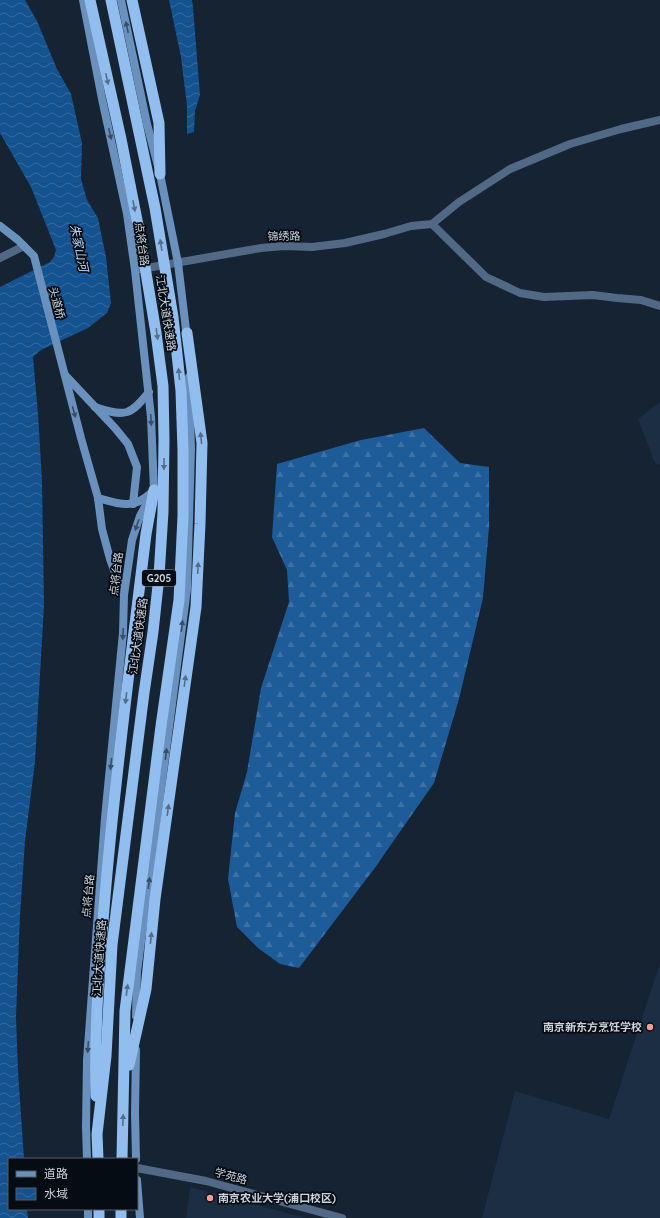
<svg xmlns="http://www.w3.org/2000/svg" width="660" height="1218" font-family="Quicksand,'Noto Sans SC',sans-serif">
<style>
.built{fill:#1c2e43}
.forest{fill:url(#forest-firs)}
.water{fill:url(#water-waves)}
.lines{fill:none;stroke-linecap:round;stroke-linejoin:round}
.minor{stroke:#516985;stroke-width:8}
.secondary{stroke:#6a91bd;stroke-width:8}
.trunk{stroke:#92beef;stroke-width:11}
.oneway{fill:#384e68}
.oneway2{fill:#536e8c}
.poi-dot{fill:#f59c94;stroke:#060c13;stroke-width:1.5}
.labels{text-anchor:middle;stroke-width:3.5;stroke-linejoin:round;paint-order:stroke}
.shield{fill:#060c13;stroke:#8f97a1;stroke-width:1}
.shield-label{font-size:10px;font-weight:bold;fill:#cad3de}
.street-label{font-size:11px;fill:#cad3de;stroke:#060c13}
.poi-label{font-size:11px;font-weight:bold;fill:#cad3de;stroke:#060c13;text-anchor:end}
.water-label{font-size:12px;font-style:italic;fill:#b6d5f8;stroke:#060c13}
</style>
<defs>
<pattern id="forest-firs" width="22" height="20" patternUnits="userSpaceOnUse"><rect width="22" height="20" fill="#1e5b99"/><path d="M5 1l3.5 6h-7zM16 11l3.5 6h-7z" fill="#3d72a7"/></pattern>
<pattern id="water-waves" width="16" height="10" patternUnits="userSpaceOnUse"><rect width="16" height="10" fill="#145390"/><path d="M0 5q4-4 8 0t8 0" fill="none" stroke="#356b9f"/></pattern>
</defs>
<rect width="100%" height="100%" fill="#152333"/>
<g class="built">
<polygon points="660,402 660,465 655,463 638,419"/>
<polygon points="660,963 660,1218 482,1218 515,1091 609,1119"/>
<polygon points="190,1187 272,1209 306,1218 186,1218"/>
</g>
<polygon class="forest" points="424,428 460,463 489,467 489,527 483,598 459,699 434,783 374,869 299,968 280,964 258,948 237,927 228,879 235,813 247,772 261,688 289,602 287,570 272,537 277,464 361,440"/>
<g class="water">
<polygon points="0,0 25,0 37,21 57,69 71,94 82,143 81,179 87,200 98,218 106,257 111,303 107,313 88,328 41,350 33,357 38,414 42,481 44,605 35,762 25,841 20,916 16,1017 18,1071 24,1159 9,1159 9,1209 27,1209 28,1218 0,1218 0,287 50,262 54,257 56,250 39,207 31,187 0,133"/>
<polygon points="169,0 192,0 193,7 200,95 195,111 194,132 187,134 187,106 181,57"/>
</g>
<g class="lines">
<g class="minor">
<polyline points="432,224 486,277 520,293 544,297 593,295 617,298 641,300 660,306"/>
<polyline points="432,224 459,202 510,169 570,144 621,129 660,120"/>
<polyline points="0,258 24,246"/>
<polyline points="141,269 261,248 284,246 312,247 345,243 384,234 411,226 432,224"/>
<polyline points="137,1168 206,1181 342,1218"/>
</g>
<g class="secondary">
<polyline points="83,0 102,99 127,214 135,270 151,417 154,490 140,516 132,540 124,595 123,633 105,818 87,1060 86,1127 87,1159"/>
<polyline points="121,0 147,124 160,174 178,263 187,338"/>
<polyline points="0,226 18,240 34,256 81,438 98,498 102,529 110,559 123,594"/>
<polyline points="66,376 115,428 128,444 137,467 133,504"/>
<path d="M95 407C104 410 117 415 127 412 136 409 143 399 149 392"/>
<path d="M98 498C119 504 133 510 151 493"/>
<polyline points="136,1016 137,972 187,589 191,449 189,377"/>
<polyline points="136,1159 135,1113 136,1050"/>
<polyline points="137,1180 140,1218"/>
<polyline points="88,1209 88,1218"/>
</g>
<g class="trunk">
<polyline points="90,0 121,139 138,225 156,333 163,386 164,440 163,512 159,576 153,632 144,693 112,945 106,1056 97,1134 98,1159"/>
<polyline points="111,0 155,208 173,317 181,391 183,450 183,516 179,600 161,726 125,1011 122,1159"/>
<polyline points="132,0 159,123 160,174"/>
<polyline points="129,1065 146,989 155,899 196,607 200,524 202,443 187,333"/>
<path d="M96 1096C94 1026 100 955 106 885 116 768 132 651 146 534L154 490"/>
<polyline points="99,1209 99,1218"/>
<polyline points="121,1209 121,1218"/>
</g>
</g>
<defs><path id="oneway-solid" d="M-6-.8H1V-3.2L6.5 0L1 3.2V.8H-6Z"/></defs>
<g class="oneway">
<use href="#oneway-solid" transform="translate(127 27) rotate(-102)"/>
<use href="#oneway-solid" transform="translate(110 134) rotate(77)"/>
<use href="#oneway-solid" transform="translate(74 412) rotate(75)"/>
<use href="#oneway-solid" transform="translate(151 420) rotate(87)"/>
<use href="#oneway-solid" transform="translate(137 525) rotate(109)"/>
<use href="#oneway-solid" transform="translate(182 626) rotate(-83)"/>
<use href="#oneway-solid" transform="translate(123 634) rotate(93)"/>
<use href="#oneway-solid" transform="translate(166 754) rotate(-83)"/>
<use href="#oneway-solid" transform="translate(111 764) rotate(96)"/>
<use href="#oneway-solid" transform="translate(149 883) rotate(-83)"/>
<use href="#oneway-solid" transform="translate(88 1047) rotate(94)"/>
</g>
<g class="oneway2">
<use href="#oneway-solid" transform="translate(107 79) rotate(77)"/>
<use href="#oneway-solid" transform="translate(134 206) rotate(79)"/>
<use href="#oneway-solid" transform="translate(161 245) rotate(-99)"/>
<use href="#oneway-solid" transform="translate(157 334) rotate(82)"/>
<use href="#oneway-solid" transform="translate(179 374) rotate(-96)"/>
<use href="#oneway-solid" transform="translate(201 438) rotate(-96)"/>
<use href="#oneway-solid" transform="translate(164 464) rotate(91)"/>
<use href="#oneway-solid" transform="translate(198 568) rotate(-87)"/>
<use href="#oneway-solid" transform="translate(185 681) rotate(-82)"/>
<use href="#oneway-solid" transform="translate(126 698) rotate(97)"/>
<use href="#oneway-solid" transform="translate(168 810) rotate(-82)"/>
<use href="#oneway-solid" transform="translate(151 938) rotate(-84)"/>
<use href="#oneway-solid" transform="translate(127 990) rotate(-83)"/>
<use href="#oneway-solid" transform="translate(123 1120) rotate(-88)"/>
</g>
<g class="poi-dot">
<circle cx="650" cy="1027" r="4"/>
<circle cx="210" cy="1198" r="4"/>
</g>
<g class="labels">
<rect class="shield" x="142" y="570" width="34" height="16" rx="3"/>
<g class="shield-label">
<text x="159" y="582">G205</text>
</g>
<g class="street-label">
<text transform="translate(284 236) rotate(-1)" y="4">锦绣路</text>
<text transform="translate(142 244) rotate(82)" y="4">点将台路</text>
<text transform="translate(57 303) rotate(75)" y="4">头道桥</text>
<text transform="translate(166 313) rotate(81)" y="4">江北大道快速路</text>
<text transform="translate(116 574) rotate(-83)" y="4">点将台路</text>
<text transform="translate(138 636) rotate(-82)" y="4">江北大道快速路</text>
<text transform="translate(88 896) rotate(-85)" y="4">点将台路</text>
<text transform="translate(99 958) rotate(-86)" y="4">江北大道快速路</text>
<text transform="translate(231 1176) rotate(15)" y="4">学苑路</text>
</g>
<g class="poi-label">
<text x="642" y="1031">南京新东方烹饪学校</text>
<text x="218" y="1202" text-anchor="start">南京农业大学(浦口校区)</text>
</g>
<g class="water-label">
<text transform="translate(79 248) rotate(78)" y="4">朱家山河</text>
</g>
</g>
<rect x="8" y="1158" width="130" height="52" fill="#060c13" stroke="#545c64"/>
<rect x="16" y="1171" width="20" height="6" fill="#6a91bd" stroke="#545c64"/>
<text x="44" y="1178" font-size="12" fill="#cad3de">道路</text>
<rect x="16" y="1188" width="20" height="12" fill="url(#water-waves)" stroke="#545c64"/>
<text x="44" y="1198" font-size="12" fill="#cad3de">水域</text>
</svg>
